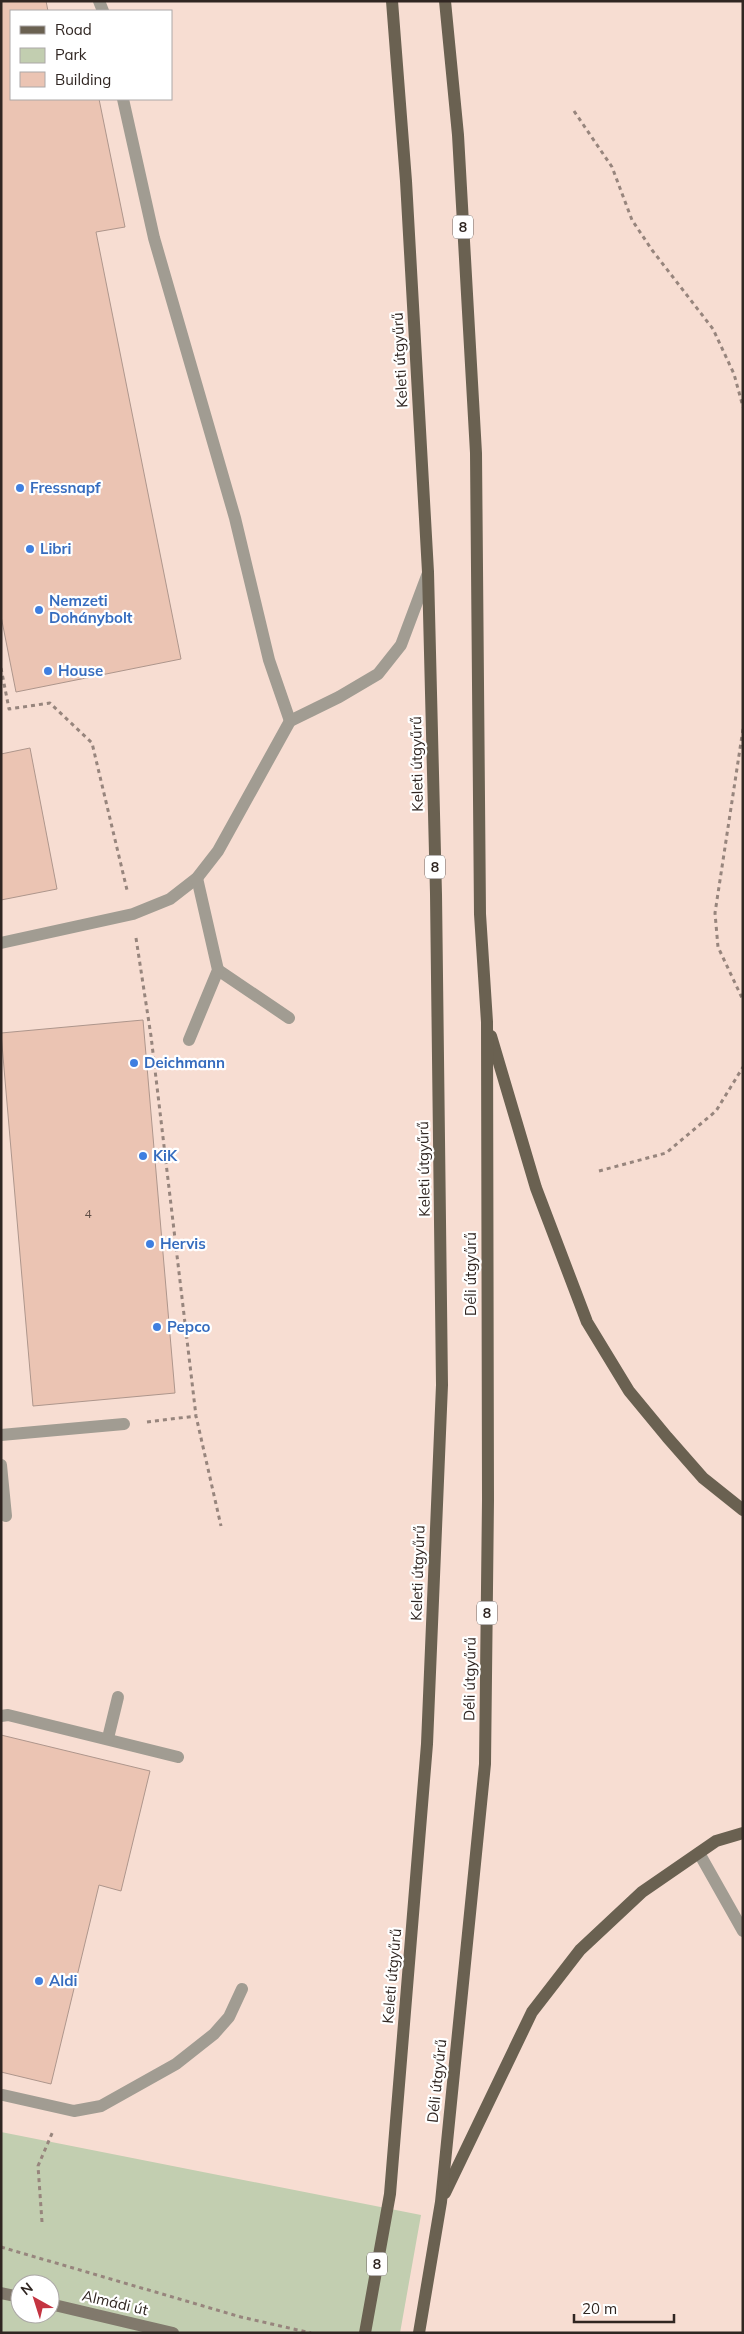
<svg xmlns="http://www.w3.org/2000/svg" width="744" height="2334" font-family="Mulish,sans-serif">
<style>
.green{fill:#c2ceb0;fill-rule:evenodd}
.building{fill:#ebc4b3;stroke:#ae968c}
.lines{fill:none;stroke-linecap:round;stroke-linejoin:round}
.path{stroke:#97857d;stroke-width:3;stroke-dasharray:4 4;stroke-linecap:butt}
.lane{stroke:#a19c92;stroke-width:12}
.secondary{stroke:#81796c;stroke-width:12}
.primary{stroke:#6a6151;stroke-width:12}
.shop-dot{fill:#3f7fe0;stroke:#fff;stroke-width:2}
.labels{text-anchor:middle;stroke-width:4.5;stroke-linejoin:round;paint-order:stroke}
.number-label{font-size:12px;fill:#5f4e46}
.shield{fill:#fff;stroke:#6e6764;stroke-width:1}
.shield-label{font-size:14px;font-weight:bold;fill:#302622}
.street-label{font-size:15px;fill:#302622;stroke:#fff}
.shop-label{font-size:15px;font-weight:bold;fill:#366cbe;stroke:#fff;text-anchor:start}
</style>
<rect width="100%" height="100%" fill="#f7ddd2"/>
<path class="green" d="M1 2132 421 2215 400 2333H1ZM20 2284H50V2314H20Z"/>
<g class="building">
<polygon points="1,1 46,1 48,11 11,11 11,99 99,99 125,227 96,232 181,659 16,692 1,616"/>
<polygon points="30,748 57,889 1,900 1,754"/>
<polygon points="143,1020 175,1393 33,1406 1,1033"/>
<polygon points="1,1735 150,1771 121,1891 99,1885 51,2084 1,2072"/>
</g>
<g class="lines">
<g class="path">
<polyline points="574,111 612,167 632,220 652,250 713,329 734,374 743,407"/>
<polyline points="1,668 9,709 50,703 92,743 127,890"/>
<polyline points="743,729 715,913 718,947 743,1000"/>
<polyline points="136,938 151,1036 196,1416 221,1526"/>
<polyline points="599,1171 666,1153 716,1111 743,1067"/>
<polyline points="147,1422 196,1416"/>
<polyline points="42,2222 38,2166 53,2131"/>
<polyline points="1,2247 241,2317 311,2333"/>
</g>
<g class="lane">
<polyline points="99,1 103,11"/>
<polyline points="123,99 154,238 235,518 269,660 290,721"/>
<polyline points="1,943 133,914 170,899 197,878 218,851 290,721 339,697 378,674 401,645 428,573"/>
<polyline points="218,970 289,1018"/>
<polyline points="189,1040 218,970 197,878"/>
<polyline points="1,1435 124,1424"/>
<polyline points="1,1465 6,1516"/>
<polyline points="1,1716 8,1715 178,1757"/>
<polyline points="108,1738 118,1697"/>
<polyline points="699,1853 743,1931"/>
<polyline points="3,2095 74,2111 101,2106 176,2064 214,2034 229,2017 242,1989"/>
</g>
<g class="secondary">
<polyline points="1,2293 20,2297"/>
<polyline points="50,2304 173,2333"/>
</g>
<g class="primary">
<polyline points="491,1036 536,1188 587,1322 629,1391 667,1437 703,1478 743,1510"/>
<polyline points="445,2193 532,2012 580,1950 642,1892 716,1841 743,1833"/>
<polyline points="365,2333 390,2194 427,1744 442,1385 436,894 428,572 406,181 392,1"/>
<polyline points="419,2333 441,2202 485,1764 488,1500 487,1022 480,914 476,453 458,135 445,1"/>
</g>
</g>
<g class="shop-dot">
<circle cx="20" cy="488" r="5"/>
<circle cx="30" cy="549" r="5"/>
<circle cx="39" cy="610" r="5"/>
<circle cx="48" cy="671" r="5"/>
<circle cx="134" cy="1063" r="5"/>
<circle cx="143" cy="1156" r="5"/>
<circle cx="150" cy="1244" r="5"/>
<circle cx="157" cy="1327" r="5"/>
<circle cx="39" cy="1981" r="5"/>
</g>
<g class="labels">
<g class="number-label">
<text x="88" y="1218">4</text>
</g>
<g class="shield">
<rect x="453" y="215.5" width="20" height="23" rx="4"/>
<rect x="425" y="855.5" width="20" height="23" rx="4"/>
<rect x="477" y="1601.5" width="20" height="23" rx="4"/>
<rect x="367" y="2252.5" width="20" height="23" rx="4"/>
</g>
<g class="shield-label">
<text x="463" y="232">8</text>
<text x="435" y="872">8</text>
<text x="487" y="1618">8</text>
<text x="377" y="2269">8</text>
</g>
<g class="street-label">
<text transform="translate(400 360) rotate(-93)" y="5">Keleti útgyűrű</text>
<text transform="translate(417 764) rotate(-91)" y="5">Keleti útgyűrű</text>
<text transform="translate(424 1169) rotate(-91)" y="5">Keleti útgyűrű</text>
<text transform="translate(471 1274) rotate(-90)" y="5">Déli útgyűrű</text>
<text transform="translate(418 1573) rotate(-88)" y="5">Keleti útgyűrű</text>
<text transform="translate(470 1679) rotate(-89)" y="5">Déli útgyűrű</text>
<text transform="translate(392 1976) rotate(-85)" y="5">Keleti útgyűrű</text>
<text transform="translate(437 2081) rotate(-84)" y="5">Déli útgyűrű</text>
<text transform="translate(115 2303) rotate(13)" y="5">Almádi út</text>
</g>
<g class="shop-label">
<text x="30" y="493">Fressnapf</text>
<text x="40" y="554">Libri</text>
<text x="49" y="606">Nemzeti<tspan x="49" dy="17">Dohánybolt</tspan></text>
<text x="58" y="676">House</text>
<text x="144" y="1068">Deichmann</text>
<text x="153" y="1161">KiK</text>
<text x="160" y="1249">Hervis</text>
<text x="167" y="1332">Pepco</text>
<text x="49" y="1986">Aldi</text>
</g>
</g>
<rect width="744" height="2334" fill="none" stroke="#302622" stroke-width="5"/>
<rect x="10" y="10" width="162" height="90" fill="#ffffff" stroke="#aca8a7"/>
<rect x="20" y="26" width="25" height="8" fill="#6a6151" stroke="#aca8a7"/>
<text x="55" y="35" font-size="15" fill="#302622">Road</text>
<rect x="20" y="48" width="25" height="15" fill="#c2ceb0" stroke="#aca8a7"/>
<text x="55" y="60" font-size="15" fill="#302622">Park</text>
<rect x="20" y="72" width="25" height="15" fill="#ebc4b3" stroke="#aca8a7"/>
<text x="55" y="85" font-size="15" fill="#302622">Building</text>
<g transform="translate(35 2299) rotate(321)"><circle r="24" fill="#ffffff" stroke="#aca8a7"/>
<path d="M0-4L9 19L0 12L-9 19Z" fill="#c43441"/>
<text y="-8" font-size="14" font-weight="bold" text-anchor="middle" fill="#302622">N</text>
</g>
<path d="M574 2314v8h100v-8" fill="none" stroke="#302622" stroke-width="2.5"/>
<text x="582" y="2314" font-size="15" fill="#302622" stroke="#ffffff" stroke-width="4" paint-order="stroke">20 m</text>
</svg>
